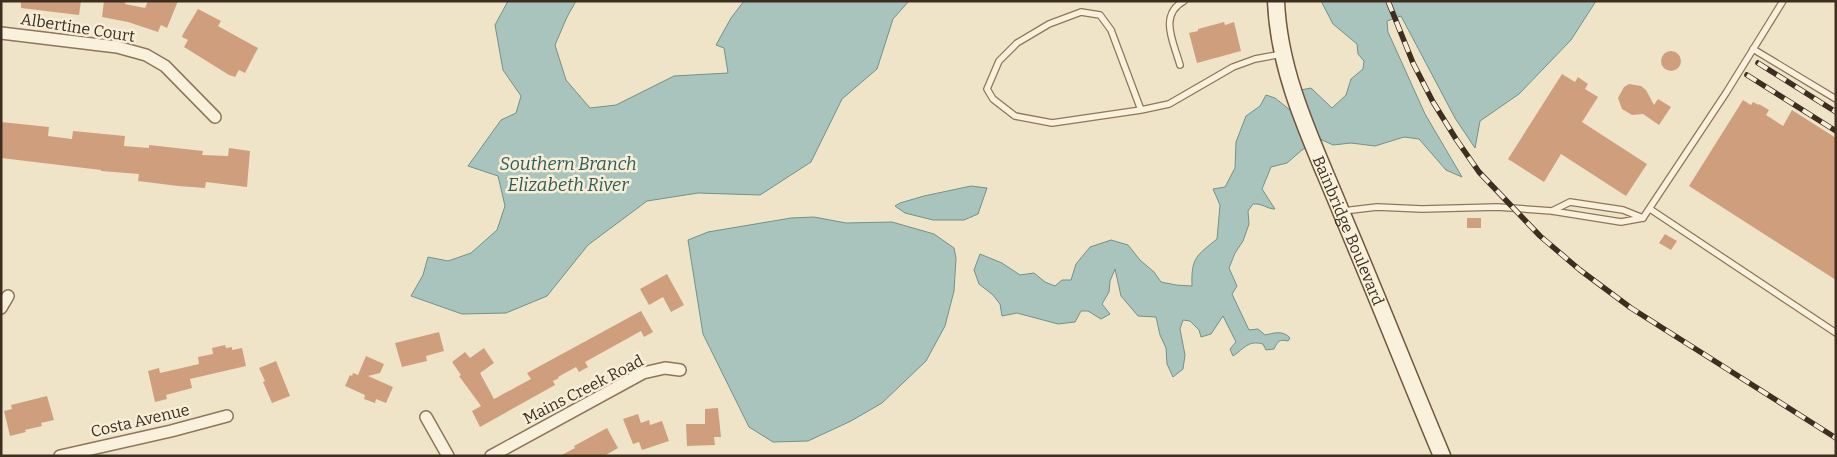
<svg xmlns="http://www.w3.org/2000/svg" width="1837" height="457" font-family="Bitter,serif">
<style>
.water{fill:#a9c4bc;stroke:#6f938a}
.building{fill:#cf9f7d}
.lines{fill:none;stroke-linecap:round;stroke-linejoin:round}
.service-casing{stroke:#8d765c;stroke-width:8}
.minor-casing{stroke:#8d765c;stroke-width:14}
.secondary-casing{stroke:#6f573f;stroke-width:19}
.service{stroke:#faf1dc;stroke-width:5.5}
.minor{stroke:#faf1dc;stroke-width:11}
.secondary{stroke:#faf1dc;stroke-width:16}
.rail-casing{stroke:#3d2e20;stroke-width:5.5}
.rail{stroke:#f7eed8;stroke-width:4;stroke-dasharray:11;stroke-linecap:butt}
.labels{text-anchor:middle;stroke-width:5;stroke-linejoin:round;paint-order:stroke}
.street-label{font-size:16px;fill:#3d2e20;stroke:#f7eed8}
.water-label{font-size:18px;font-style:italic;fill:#2f5d5a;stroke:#f7eed8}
</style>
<rect width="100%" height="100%" fill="#f0e4c8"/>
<g class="water">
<polygon points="508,1 576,1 567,17 555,45 566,80 590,108 616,105 674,76 728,73 724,48 716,45 731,18 744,1 909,1 893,19 877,69 842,99 811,162 760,195 698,193 647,201 588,245 547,296 506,313 462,314 411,296 423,275 428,257 448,261 471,253 497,230 505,206 498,176 468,166 501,120 516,113 521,96 503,70 495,25"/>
<path d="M1321 1H1596L1571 40 1519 94 1480 121 1475 148 1455 118 1401 16 1387 21 1388 32 1425 114 1462 177 1446 170 1419 139 1404 137 1375 146 1351 143 1333 145 1320 139 1302 150 1287 163 1271 167 1262 189 1275 209C1267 209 1262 203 1253 204L1248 211 1249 224 1243 241 1235 253 1229 268 1237 286 1232 294 1249 330 1258 329 1265 335C1274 333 1283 330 1290 338L1288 341C1279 339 1278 341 1274 349L1266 350 1263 344C1248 340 1245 348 1233 356L1230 349 1236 342 1223 316 1211 334 1201 337 1199 330 1190 321 1183 320 1180 329 1185 355 1183 369 1173 377 1167 364 1166 348 1160 335 1156 317 1138 316 1121 296 1115 269 1110 281 1109 292 1102 304 1110 314 1101 319 1088 311H1081L1075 322 1058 324 1017 313 1002 316 1000 304 993 295 979 284 974 270 980 254 1002 263 1020 275 1034 273 1045 282 1055 286 1062 280H1071L1076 264 1090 247 1111 240 1128 245 1140 260 1154 272 1161 282 1176 285 1192 286C1191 258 1196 256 1217 239L1220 205 1213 189 1225 187 1235 168 1236 142 1246 116 1260 106 1266 95 1275 98 1290 110 1291 92 1311 88 1332 108 1346 95 1351 79 1363 69 1364 61 1358 54 1357 44 1333 24Z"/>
<polygon points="971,186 987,188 978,214 964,220 933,220 905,213 895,206 900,203 924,196"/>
<polygon points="814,217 846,223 892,222 934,234 954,248 956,258 954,291 945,326 926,361 882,403 851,421 808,441 773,442 749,427 703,334 688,240 708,232 791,218"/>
</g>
<g class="building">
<polygon points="21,1 81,1 79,15 21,8"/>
<polygon points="104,1 126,1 125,4 145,8 148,1 178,1 167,28 161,25 158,32 128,22 102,17"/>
<polygon points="198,9 221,21 218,26 258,48 245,73 239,70 235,77 229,75 184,47 188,40 182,37 183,34"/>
<polygon points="1224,22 1225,25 1234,22 1241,51 1197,63 1189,33 1198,31 1198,29"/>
<circle cx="1671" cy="61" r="10"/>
<polygon points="1562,74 1575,82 1578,77 1588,84 1585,89 1598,97 1582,122 1647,164 1626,196 1561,154 1544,182 1508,159"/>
<polygon points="1629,84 1641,86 1646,90 1654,105 1658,99 1671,107 1659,125 1643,114 1632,115 1622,109 1618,98 1624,87"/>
<polygon points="1743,100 1751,105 1753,102 1759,105 1759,104 1769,110 1766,115 1783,126 1792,110 1836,138 1836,280 1689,186"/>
<polygon points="1,122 49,127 48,136 72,139 73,131 125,136 124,146 149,148 149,145 203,151 202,155 228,156 229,148 250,151 247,187 206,182 205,188 178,186 138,181 139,174 101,171 101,170 1,158"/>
<rect x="1467" y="218" width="14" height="10"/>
<polygon points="1665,234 1677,241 1671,250 1659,243"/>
<polygon points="667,274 684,305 671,312 663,297 649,305 640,289"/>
<polygon points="641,311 653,332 644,337 641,331 585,362 588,367 579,372 576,367 558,377 559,378 553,381 555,385 480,427 472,411 481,406 459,376 461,375 452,362 465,352 470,358 484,348 494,363 480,373 494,399 531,379 527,373"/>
<polygon points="439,332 444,351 426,356 427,361 402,367 395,343"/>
<polygon points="225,345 226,348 232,347 232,350 242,348 246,366 190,379 192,388 166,395 167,399 155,402 148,371 159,368 160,373 199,364 198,357 213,354 212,348"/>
<polygon points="366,356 384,364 380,373 368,376 393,387 386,403 376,399 375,403 364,399 365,395 345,386 350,375 352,376 353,373 358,375"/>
<polygon points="276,361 290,396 272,403 263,382 265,381 259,368"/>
<polygon points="47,396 54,420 41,423 42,426 25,430 26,432 10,436 4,411 12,409 11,405"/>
<polygon points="718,408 721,437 714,437 715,445 687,446 686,424 705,424 705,409"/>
<polygon points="638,414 641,423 649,420 650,425 662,421 669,441 642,450 639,442 633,444 623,419"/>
<polygon points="607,428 618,448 604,456 560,456 575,448 574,446"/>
</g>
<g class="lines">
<g class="service-casing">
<g id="service">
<polyline points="1753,49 1836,99"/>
<path d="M1180 65C1174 43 1158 15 1184 1"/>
<polyline points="1141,110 1111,30 1100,15 1081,12 1049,24 1017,43 999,61 987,89 993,99 1015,116 1052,123 1141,110 1169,104 1233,67 1255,59 1282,54"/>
<polyline points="1650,209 1836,333"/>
<polyline points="1343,211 1377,207 1422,209 1497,207 1552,211 1621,222 1643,218 1623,210 1570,202 1552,211"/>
<polyline points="1643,218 1726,93 1783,1"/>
</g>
</g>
<g class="minor-casing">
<g id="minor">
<polyline points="1,33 117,47 146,55 165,66 215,117"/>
<polyline points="1,308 8,296"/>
<polyline points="426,417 448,456"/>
<polyline points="60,456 171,431 227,416"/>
<polyline points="491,456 643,373 665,368 680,370"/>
</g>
</g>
<g class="secondary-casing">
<g id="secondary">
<path id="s1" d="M1276 1C1279 77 1314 145 1342 214 1376 294 1408 375 1442 456"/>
</g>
</g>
<use href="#service" class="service"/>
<use href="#minor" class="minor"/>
<use href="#secondary" class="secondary"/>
<g class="rail-casing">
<g id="rail">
<polyline points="1388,1 1413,63 1433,102 1456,139 1479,172 1540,236 1580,270 1631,308 1836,438"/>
<polyline points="1758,63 1836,112"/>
<polyline points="1747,75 1836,131"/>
</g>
</g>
<use href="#rail" class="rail"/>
</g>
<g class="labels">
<g class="street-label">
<text transform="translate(78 27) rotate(9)" y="6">Albertine Court</text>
<text dy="6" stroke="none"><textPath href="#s1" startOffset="242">Bainbridge Boulevard</textPath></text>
<text transform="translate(583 389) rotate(-27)" y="6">Mains Creek Road</text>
<text transform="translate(140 420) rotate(-13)" y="6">Costa Avenue</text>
</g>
<g class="water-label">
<text x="568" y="170">Southern Branch<tspan x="568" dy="21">Elizabeth River</tspan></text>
</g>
</g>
<rect width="1837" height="457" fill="none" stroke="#3d2e20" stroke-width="5"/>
</svg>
